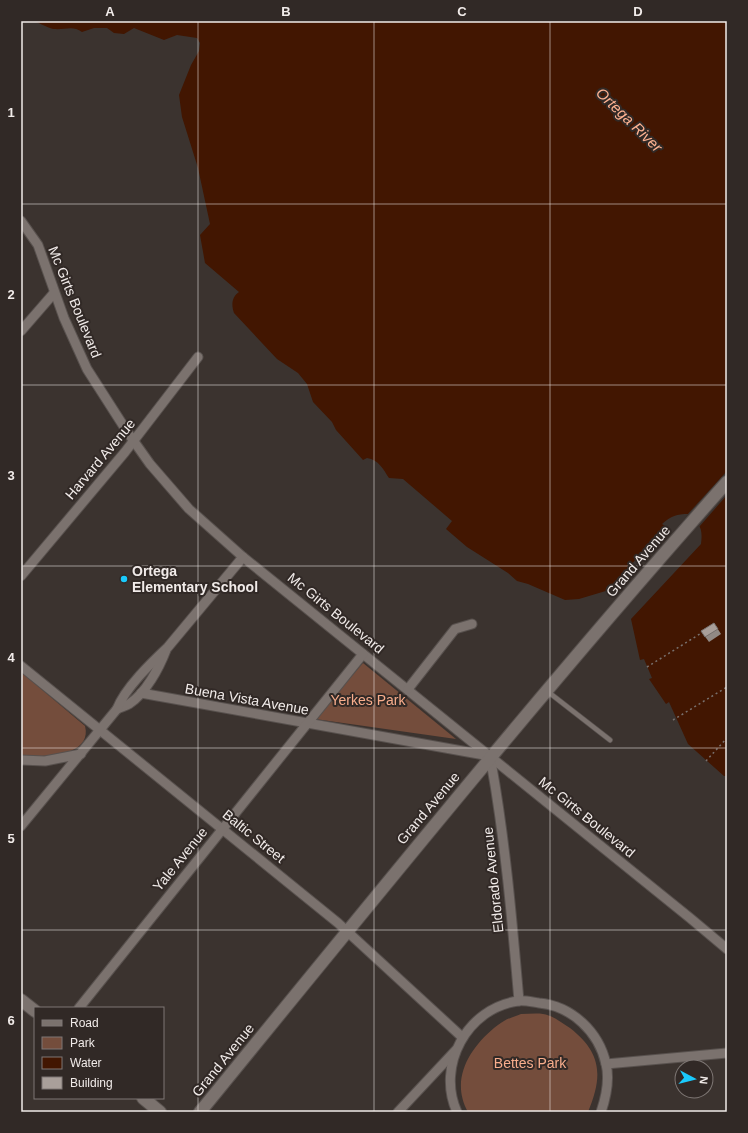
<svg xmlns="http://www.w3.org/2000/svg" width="748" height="1133" font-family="Helvetica,sans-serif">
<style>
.green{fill:#744d3c}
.water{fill:#421601}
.pier{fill:#3b332f}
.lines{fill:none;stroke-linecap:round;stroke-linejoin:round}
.lane-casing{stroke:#58514e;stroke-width:6}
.street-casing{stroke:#58514e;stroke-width:11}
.secondary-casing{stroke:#58514e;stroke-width:14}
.path{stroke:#79716e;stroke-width:1.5;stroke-dasharray:2 3;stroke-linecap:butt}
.lane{stroke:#7b726e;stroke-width:4.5}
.street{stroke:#7b726e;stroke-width:9}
.secondary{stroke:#7b726e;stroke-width:12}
.wall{fill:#918984}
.building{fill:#a99f9a;stroke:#766f6c}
.grid{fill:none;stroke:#f1ebe9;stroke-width:1;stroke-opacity:0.55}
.poi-dot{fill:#1acafc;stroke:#312926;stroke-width:1.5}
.labels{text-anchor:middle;stroke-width:4;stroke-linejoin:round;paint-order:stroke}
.street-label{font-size:14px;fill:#f1ebe9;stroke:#312926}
.poi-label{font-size:14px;font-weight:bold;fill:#f1ebe9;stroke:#312926;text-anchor:start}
.park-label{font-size:14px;fill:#f8ad8c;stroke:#312926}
.water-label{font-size:15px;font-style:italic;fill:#ffb392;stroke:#312926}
.neatline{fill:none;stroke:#f1ebe9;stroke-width:1.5}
.grid-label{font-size:13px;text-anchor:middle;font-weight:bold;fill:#f1ebe9}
</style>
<rect width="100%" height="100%" fill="#3b332f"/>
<g class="green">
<polygon points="363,663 456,739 315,719"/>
<path d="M21 672 85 726C93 757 40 758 21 755Z"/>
<path d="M521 1014C528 1014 536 1013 543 1014 552 1015 562 1023 570 1028 602 1053 603 1076 588 1112H468C450 1080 469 1049 494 1028 497 1026 500 1023 504 1021 509 1018 516 1016 521 1014Z"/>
</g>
<path class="water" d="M33 21H727V776H724L688 744 669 702 666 704 649 679 652 678 644 659 640 660 631 619 701 544C703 527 700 525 688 514 677 514 671 516 662 524L665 526 609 590 579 599 565 600 528 584 517 581 508 573 467 547 446 529 452 521 403 479 389 478C383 469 379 460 367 458L363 460 336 430 332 422 313 402 307 384 298 373 277 359 234 313C231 304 232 297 239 292L205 263 200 235 210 224 198 168 182 117 179 95 191 65 199 51 200 43 197 38 177 35 164 40 134 28 124 34 114 33 107 28H94L82 32C73 25 65 30 54 29 50 29 40 23 33 21Z"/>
<polygon class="pier" points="727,471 727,495 699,527 686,516"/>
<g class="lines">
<g class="lane-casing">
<polyline id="lane" points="547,691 610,740"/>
</g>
<g class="street-casing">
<g id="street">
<polyline points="21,221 38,245 64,318 87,369 128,433 150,464 189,509 243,557 690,918 727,949"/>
<polyline points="21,331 54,293"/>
<polyline points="21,576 125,452 198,357"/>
<polyline points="21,666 338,923 462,1037"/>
<polyline points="408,689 455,629 472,624"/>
<path d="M141 693 490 756C505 837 512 919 519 1001"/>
<path d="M117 709C121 707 126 706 129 704 146 693 159 668 166 650"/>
<polyline points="21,760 45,761 81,754"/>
<path d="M21 826 117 709C125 688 151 663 168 647L243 557"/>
<polyline points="79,1008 363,654"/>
<polyline points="606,1064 727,1053"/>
<polyline points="398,1112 456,1050"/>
<path d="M457 1112C436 1066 467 1008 518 1001 524 1000 532 1002 539 1003 572 1006 599 1032 606 1064 610 1080 606 1097 601 1112"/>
</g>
</g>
<g class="secondary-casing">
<g id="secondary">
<polyline points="21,1000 35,1011"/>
<polyline points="143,1098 160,1112"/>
<path d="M200 1112C373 900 545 687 727 482"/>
</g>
</g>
<g class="path">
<polyline points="647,667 703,632"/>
<polyline points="673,720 727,687"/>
<polyline points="706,761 727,738"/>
</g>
<use href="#lane" class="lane"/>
<use href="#street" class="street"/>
<use href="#secondary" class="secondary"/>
</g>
<polygon class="wall" points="714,623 721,634 709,642 701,631"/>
<polygon class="building" points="714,623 718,629 705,637 701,631"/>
<path class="grid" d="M198 21V1112M374 21V1112M550 21V1112M21 204H727M21 385H727M21 566H727M21 748H727M21 930H727"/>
<circle class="poi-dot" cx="124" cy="579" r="4"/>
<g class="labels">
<g class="street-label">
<text transform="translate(75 302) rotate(68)" y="5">Mc Girts Boulevard</text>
<text transform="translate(100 459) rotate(-50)" y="5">Harvard Avenue</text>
<text transform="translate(638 561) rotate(-49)" y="5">Grand Avenue</text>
<text transform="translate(336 613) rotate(39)" y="5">Mc Girts Boulevard</text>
<text transform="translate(247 699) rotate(10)" y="5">Buena Vista Avenue</text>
<text transform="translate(428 808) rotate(-50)" y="5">Grand Avenue</text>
<text transform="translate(587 817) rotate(39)" y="5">Mc Girts Boulevard</text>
<text transform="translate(254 836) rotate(39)" y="5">Baltic Street</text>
<text transform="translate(180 859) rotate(-51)" y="5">Yale Avenue</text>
<text transform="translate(493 880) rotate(-96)" y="5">Eldorado Avenue</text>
<text transform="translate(223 1060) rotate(-51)" y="5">Grand Avenue</text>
</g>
<g class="poi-label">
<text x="132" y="576">Ortega<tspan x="132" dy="16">Elementary School</tspan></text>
</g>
<g class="park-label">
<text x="368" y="705">Yerkes Park</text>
<text x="530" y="1068">Bettes Park</text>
</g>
<g class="water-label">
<text transform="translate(629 120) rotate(44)" y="5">Ortega River</text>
</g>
</g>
<rect width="748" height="1133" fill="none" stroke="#312926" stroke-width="44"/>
<rect x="34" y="1007" width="130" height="92" fill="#312926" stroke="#7e7774"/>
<rect x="42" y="1020" width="20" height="6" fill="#7b726e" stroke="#7e7774"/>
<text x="70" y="1027" font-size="12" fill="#f1ebe9">Road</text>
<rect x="42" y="1037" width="20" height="12" fill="#744d3c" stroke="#7e7774"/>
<text x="70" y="1047" font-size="12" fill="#f1ebe9">Park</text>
<rect x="42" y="1057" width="20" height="12" fill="#421601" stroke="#7e7774"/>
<text x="70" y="1067" font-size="12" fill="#f1ebe9">Water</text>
<rect x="42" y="1077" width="20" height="12" fill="#a99f9a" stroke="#7e7774"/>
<text x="70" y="1087" font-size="12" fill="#f1ebe9">Building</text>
<g transform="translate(694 1079) rotate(97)"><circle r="19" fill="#312926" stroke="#7e7774"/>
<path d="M0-3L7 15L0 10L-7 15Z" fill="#1acafc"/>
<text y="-6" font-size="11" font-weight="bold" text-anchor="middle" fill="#f1ebe9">N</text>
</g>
<rect x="22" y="22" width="704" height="1089" class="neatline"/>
<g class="grid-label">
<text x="110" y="16">A</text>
<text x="286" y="16">B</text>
<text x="462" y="16">C</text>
<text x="638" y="16">D</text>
<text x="11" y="117">1</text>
<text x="11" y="299">2</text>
<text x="11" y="480">3</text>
<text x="11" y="662">4</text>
<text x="11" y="843">5</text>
<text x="11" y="1025">6</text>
</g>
</svg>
